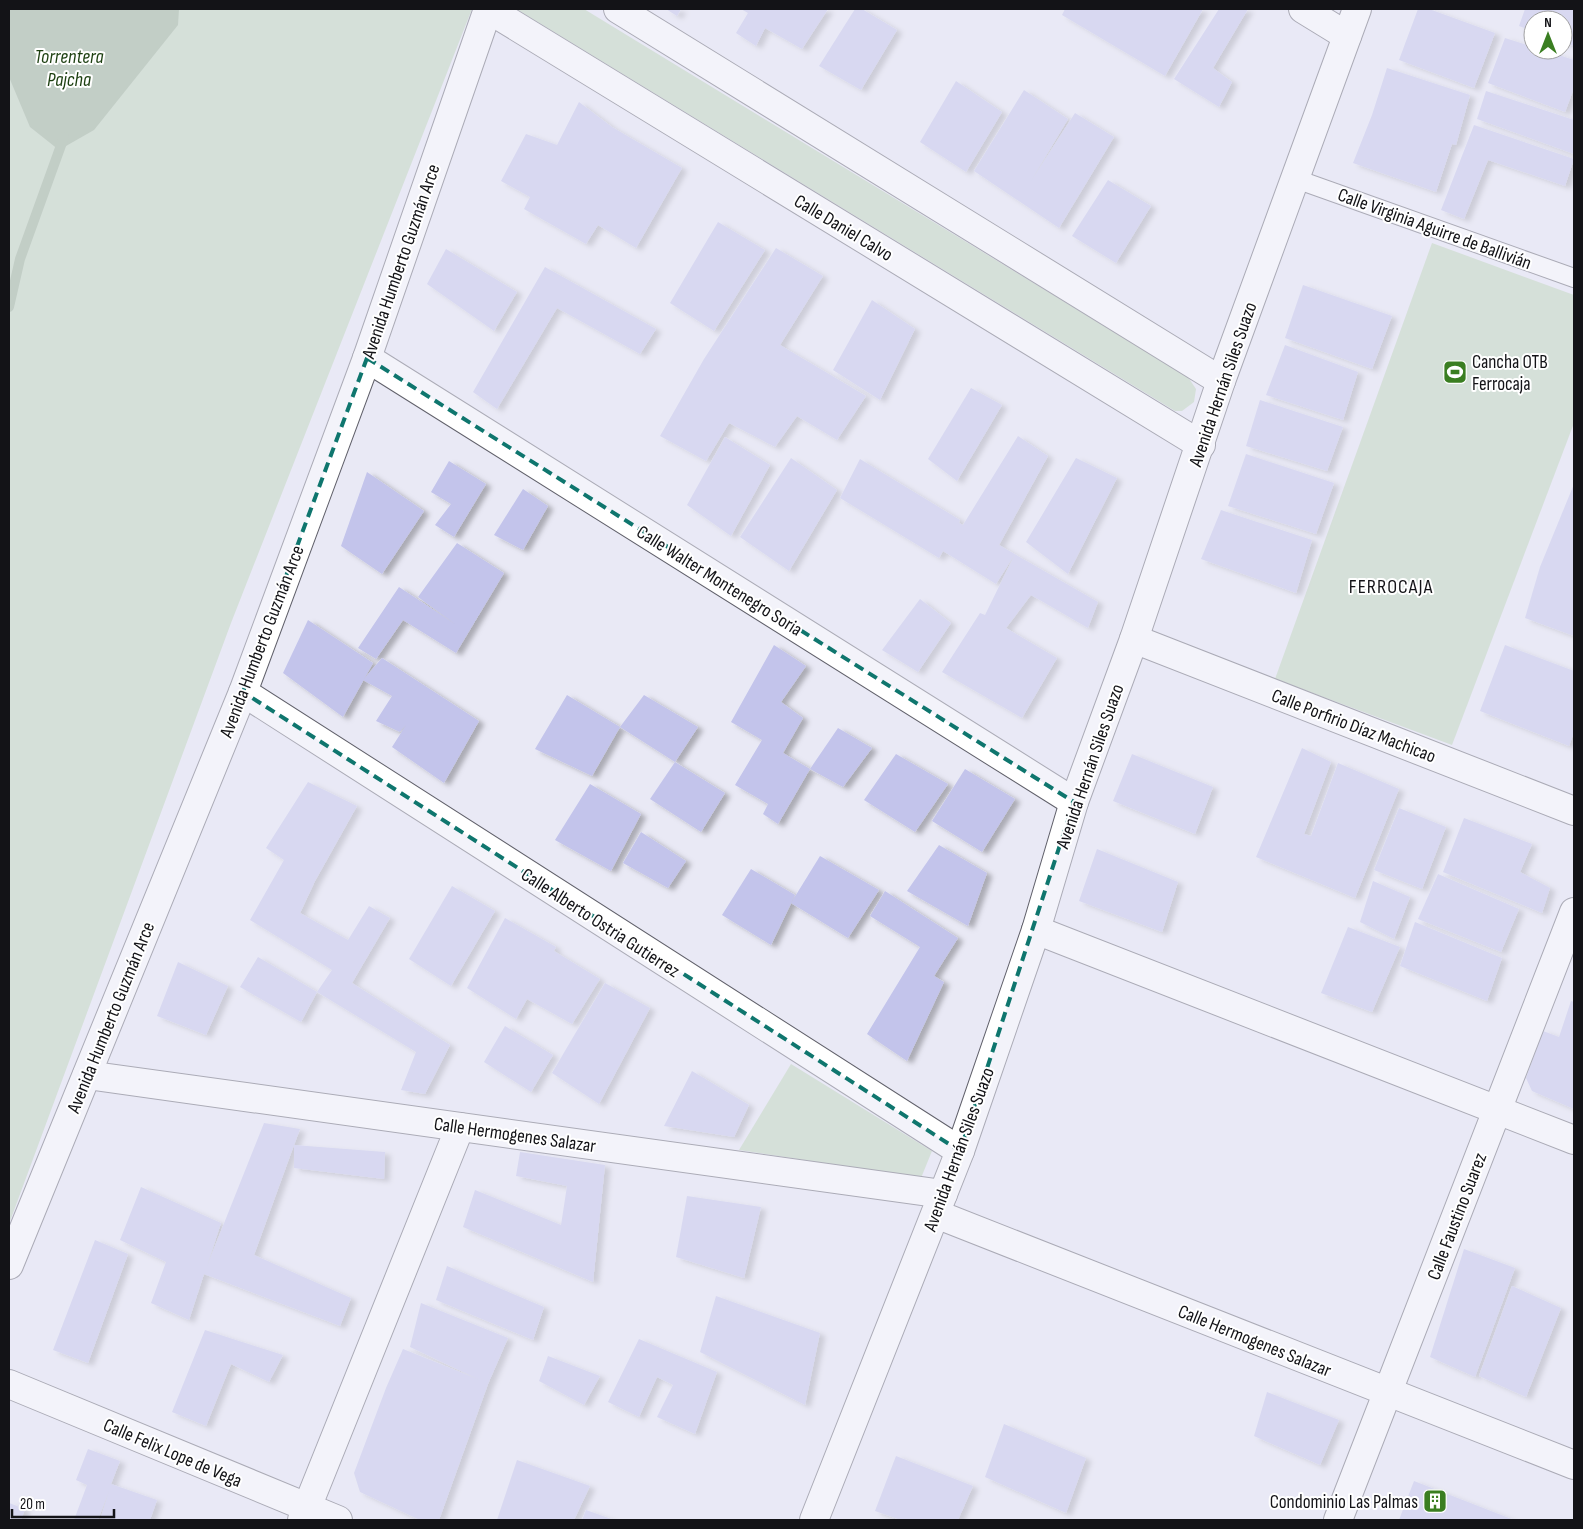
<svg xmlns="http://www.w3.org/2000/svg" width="1583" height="1529" font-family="'Sofia Sans Condensed',sans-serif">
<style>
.green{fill:#bdd4b7}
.water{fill:#93ad8c}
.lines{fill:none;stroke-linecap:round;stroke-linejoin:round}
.stream{stroke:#93ad8c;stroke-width:10}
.building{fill:#c3c4eb;filter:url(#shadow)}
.lane-casing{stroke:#60606a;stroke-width:20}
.street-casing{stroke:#60606a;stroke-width:30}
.secondary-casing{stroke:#60606a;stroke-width:30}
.lane{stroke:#fff;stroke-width:18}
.street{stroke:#fff;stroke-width:28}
.secondary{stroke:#fff;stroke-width:28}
.marked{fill:none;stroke:#0f766e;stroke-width:4;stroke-dasharray:10 6;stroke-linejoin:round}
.labels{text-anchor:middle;stroke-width:4;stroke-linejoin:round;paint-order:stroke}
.street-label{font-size:19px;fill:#131317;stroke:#fff}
.poi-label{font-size:19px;fill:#131317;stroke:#fff;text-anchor:start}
.water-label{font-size:20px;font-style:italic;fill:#1c3f10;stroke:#fff}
.neighbourhood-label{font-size:20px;letter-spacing:1px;fill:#131317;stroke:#fff}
</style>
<defs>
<filter id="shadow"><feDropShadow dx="5.5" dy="3" stdDeviation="2.5" flood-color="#0004"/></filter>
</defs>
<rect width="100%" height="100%" fill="#e9e9f5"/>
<g class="green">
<polygon points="9,9 472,9 231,623 9,1224"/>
<polygon points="516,9 584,9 1188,377 1196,389 1194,402 1182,411 1175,411"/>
<polygon points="1432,243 1574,295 1574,423 1452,745 1275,679"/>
<polygon points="791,1064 932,1151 921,1178 739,1150"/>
</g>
<polygon class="water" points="9,9 179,9 178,25 94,130 59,150 30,127 9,77"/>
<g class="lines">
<polyline class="stream" points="9,307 20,259 64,137"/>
</g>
<g class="building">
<polygon points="666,9 681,9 677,16"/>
<polygon points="741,9 828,9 802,49 765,28 756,46 736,33 748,13"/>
<polygon points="855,9 862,9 897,30 861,90 819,66"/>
<polygon points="1065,9 1203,9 1165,76 1062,15"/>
<polygon points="1219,9 1248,9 1213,68 1232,82 1219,107 1174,79"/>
<polygon points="1418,9 1429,9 1495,33 1474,88 1399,60"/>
<polygon points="1525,9 1574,9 1574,46 1563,42 1563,20 1533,20 1533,31 1519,26"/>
<polygon points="1505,38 1533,47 1533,50 1543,50 1574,60 1574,88 1565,112 1488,83"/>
<polygon points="1387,68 1470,95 1456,145 1452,144 1436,192 1353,163 1372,115"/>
<polygon points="956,81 1002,112 966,172 920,142"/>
<polygon points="1024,90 1068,119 1031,181 1075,113 1114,137 1059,228 974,171"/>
<polygon points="1486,91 1574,120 1574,154 1477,119"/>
<polygon points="579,102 612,127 682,168 636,248 598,225 586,244 524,209 530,197 501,181 526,134 557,145"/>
<polygon points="1474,125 1574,159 1565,186 1488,160 1464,219 1441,210"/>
<polygon points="1108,180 1151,206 1116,263 1072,236"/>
<polygon points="718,222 765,250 714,331 670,303"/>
<polygon points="776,248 823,276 780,345 866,396 837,440 797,416 775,447 729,423 706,461 660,436 704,359"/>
<polygon points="446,249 517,292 494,331 427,284"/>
<polygon points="545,267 656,329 640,354 557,308 497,409 473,392"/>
<polygon points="1303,285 1392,316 1372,369 1285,338"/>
<polygon points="872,300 915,329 880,400 833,370"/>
<polygon points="1285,345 1358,372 1343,420 1266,395"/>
<polygon points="971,388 1002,405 957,481 928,459"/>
<polygon points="1260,400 1343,427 1327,471 1246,446"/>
<polygon points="1018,436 1048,456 999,545 1098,602 1088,628 1031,595 1006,628 1057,658 1022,718 942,672 980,613 985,615 1015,554 996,584 943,551 939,558 840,498 860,459 960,520 959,523 963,525"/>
<polygon points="725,437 770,465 731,536 687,505"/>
<polygon points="1246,454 1334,483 1316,534 1228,506"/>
<polygon points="791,458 837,490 789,571 740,537"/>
<polygon points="1076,458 1117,478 1068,574 1026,542"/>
<polygon points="449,461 486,484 454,537 435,525 451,504 431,492"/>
<polygon points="367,472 424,511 382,574 341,546"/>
<polygon points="1574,484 1574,636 1525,618 1540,567"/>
<polygon points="523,489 548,506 523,550 494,535"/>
<polygon points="1221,510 1312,540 1296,593 1201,559"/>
<polygon points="457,543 504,573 456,653 403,620 376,659 358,648 399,587 455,624 418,597"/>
<polygon points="920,599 951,623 918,672 882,650"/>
<polygon points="308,620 373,663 343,717 283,673"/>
<polygon points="774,645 806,666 781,702 803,718 783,753 810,769 778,824 763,814 768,804 735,785 762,740 731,722"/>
<polygon points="1505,645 1574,671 1574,732 1569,746 1480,711"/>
<polygon points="382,658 479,721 444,783 392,747 406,725 400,732 376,721 392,696 363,680"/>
<polygon points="567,695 620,727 644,695 698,727 675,762 620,727 592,776 535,749"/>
<polygon points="838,728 872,748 843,787 810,769"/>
<polygon points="1302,748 1331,762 1304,834 1311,836 1338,763 1399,789 1355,898 1256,857"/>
<polygon points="896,754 948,784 915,832 864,800"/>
<polygon points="1132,754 1213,787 1195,834 1113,801"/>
<polygon points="675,762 725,793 701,832 650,799"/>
<polygon points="965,769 1015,799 982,852 932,821"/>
<polygon points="308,782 357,806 315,881 300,913 348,940 369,906 390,918 352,983 450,1045 425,1094 401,1090 416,1052 317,992 332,970 250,920 284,860 266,848"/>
<polygon points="590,784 641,814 611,871 555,840"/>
<polygon points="1399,808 1446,827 1422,889 1374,870"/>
<polygon points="1464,818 1532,844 1520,872 1550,888 1542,913 1443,872"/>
<polygon points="641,832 686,861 668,888 623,863"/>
<polygon points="939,845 987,873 968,926 907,891"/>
<polygon points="1097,849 1178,882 1162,932 1079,901"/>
<polygon points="820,856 879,890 848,938 791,903"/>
<polygon points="751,869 795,895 771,945 722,915"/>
<polygon points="1438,874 1519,909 1501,952 1418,919"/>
<polygon points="1373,881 1410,897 1394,939 1360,922"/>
<polygon points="452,886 495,911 451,986 409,959"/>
<polygon points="885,891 958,938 934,976 944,982 907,1061 867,1034 920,947 870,916"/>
<polygon points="505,918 556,947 554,951 600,979 572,1024 527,999 516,1019 467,988"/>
<polygon points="1415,922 1502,958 1487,1001 1400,966"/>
<polygon points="1348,927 1400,947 1372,1012 1321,993"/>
<polygon points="258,957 317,992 301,1022 240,987"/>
<polygon points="178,962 228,986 206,1035 157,1016"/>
<polygon points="605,983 650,1008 599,1104 552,1073"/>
<polygon points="1571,1001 1574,1002 1574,1109 1532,1091 1526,1078 1543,1031 1559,1037"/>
<polygon points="505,1026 553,1055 531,1092 484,1062"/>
<polygon points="692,1071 749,1105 734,1137 664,1126"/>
<polygon points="264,1123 300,1129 294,1145 385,1152 384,1179 294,1168 294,1145 254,1255 351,1298 340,1326 204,1274 189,1320 151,1303 166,1262 120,1240 141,1187 221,1223 207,1266"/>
<polygon points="520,1152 605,1165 593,1282 463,1227 475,1190 561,1225 567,1186 516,1176"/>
<polygon points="687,1196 761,1207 744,1278 676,1257"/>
<polygon points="95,1240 128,1254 88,1363 53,1350"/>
<polygon points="1464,1249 1515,1268 1475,1377 1430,1357"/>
<polygon points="447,1266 544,1307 533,1340 436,1300"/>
<polygon points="1512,1286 1561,1308 1526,1397 1479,1376"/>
<polygon points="716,1296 820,1333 805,1405 700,1352"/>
<polygon points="421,1303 508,1338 488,1384 439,1520 420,1520 360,1492 354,1473 386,1388 403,1349 480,1380 410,1347"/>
<polygon points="205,1330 283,1355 269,1382 231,1364 206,1426 172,1412"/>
<polygon points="639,1339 717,1372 695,1434 657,1417 673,1385 657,1377 639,1417 608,1402"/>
<polygon points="548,1356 600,1376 584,1405 539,1381"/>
<polygon points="1267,1392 1339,1420 1320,1465 1254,1436"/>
<polygon points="1004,1424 1086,1458 1066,1513 985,1477"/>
<polygon points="88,1449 120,1461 111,1484 157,1500 150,1520 100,1520 109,1491 98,1520 74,1520 87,1485 76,1480"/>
<polygon points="896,1456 973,1486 958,1520 901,1520 875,1511"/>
<polygon points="517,1460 590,1486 574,1520 497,1520"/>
<polygon points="1414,1481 1514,1520 1399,1520"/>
<polygon points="9,1503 25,1509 21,1520 9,1520"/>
<polygon points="586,1510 614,1520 582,1520"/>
</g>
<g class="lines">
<g class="lane-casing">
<polyline id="lane" points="1296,179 1574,278"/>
</g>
<g class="street-casing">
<g id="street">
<polyline points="488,9 1201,445"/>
<polyline points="618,9 1221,381"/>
<polyline points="1303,9 1347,36"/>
<polyline points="367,358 1074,802"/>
<polyline points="1134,639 1574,811"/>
<polyline points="243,692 960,1151"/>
<polyline points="1036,930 1574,1140"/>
<polyline points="87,1075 943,1194"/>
<polyline points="936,1214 1574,1465"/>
<polyline points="9,1384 338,1520"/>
<polyline points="302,1520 460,1127"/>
<polyline points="814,1520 960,1151 1036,930 1074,802 1134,639 1221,381 1357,9"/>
<polyline points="1338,1520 1574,912"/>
</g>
</g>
<g class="secondary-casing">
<polyline id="secondary" points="9,1265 243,692 367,358 488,9"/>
</g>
<use href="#lane" class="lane"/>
<use href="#street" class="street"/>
<use href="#secondary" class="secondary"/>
</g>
<path d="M0 0H1583V1529H0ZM367 358 1074 802 960 1151 243 692Z" fill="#e9e9f5" fill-opacity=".55" fill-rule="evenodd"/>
<path class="marked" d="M367 358 1074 802 960 1151 243 692Z"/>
<defs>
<g id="stadium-square" transform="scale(1.25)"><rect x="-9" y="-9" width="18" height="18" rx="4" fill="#3a7e21" stroke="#fff"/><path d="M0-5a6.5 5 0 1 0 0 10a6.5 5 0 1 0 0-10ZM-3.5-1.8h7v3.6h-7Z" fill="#fff"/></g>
<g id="building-square" transform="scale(1.25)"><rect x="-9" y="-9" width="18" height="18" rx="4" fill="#3a7e21" stroke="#fff"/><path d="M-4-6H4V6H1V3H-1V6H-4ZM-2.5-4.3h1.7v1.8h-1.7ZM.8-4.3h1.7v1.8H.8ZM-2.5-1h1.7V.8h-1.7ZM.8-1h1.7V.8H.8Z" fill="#fff"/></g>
</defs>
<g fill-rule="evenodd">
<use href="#stadium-square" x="1455" y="372"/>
<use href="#building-square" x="1435" y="1501"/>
</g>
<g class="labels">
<g class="street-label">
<text transform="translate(844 227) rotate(31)" y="7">Calle Daniel Calvo</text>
<text transform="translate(1435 228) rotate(20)" y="7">Calle Virginia Aguirre de Ballivián</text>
<text transform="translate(400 261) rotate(-71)" y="7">Avenida Humberto Guzmán Arce</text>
<text transform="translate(1222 384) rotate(-71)" y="7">Avenida Hernán Siles Suazo</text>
<text transform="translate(720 580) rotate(32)" y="7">Calle Walter Montenegro Soria</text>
<text transform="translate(261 641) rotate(-69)" y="7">Avenida Humberto Guzmán Arce</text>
<text transform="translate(1354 725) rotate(21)" y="7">Calle Porfirio Díaz Machicao</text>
<text transform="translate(1089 766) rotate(-71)" y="7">Avenida Hernán Siles Suazo</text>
<text transform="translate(601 922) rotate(33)" y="7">Calle Alberto Ostria Gutierrez</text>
<text transform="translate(110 1017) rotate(-68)" y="7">Avenida Humberto Guzmán Arce</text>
<text transform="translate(515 1134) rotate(8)" y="7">Calle Hermogenes Salazar</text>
<text transform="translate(958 1149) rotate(-70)" y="7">Avenida Hernán Siles Suazo</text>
<text transform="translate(1456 1216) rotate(-69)" y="7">Calle Faustino Suarez</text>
<text transform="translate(1255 1340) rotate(22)" y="7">Calle Hermogenes Salazar</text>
<text transform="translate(173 1452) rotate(23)" y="7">Calle Felix Lope de Vega</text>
</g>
<g class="poi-label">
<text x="1472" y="368">Cancha OTB<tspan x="1472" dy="22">Ferrocaja</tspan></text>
<text x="1418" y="1508" text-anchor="end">Condominio Las Palmas</text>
</g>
<g class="water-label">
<text x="69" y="63">Torrentera<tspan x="69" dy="23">Pajcha</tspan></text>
</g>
<g class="neighbourhood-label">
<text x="1391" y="593">FERROCAJA</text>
</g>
</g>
<rect width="1583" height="1529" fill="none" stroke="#131317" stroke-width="20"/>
<g transform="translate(1548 35)"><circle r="24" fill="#ffffff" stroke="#a1a1a2"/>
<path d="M0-4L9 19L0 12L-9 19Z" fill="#3a7e21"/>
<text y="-8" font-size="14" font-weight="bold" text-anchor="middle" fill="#131317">N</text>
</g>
<path d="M12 1509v8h102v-8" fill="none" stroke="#131317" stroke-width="2.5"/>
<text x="20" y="1509" font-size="15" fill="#131317" stroke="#ffffff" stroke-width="4" paint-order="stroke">20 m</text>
</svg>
